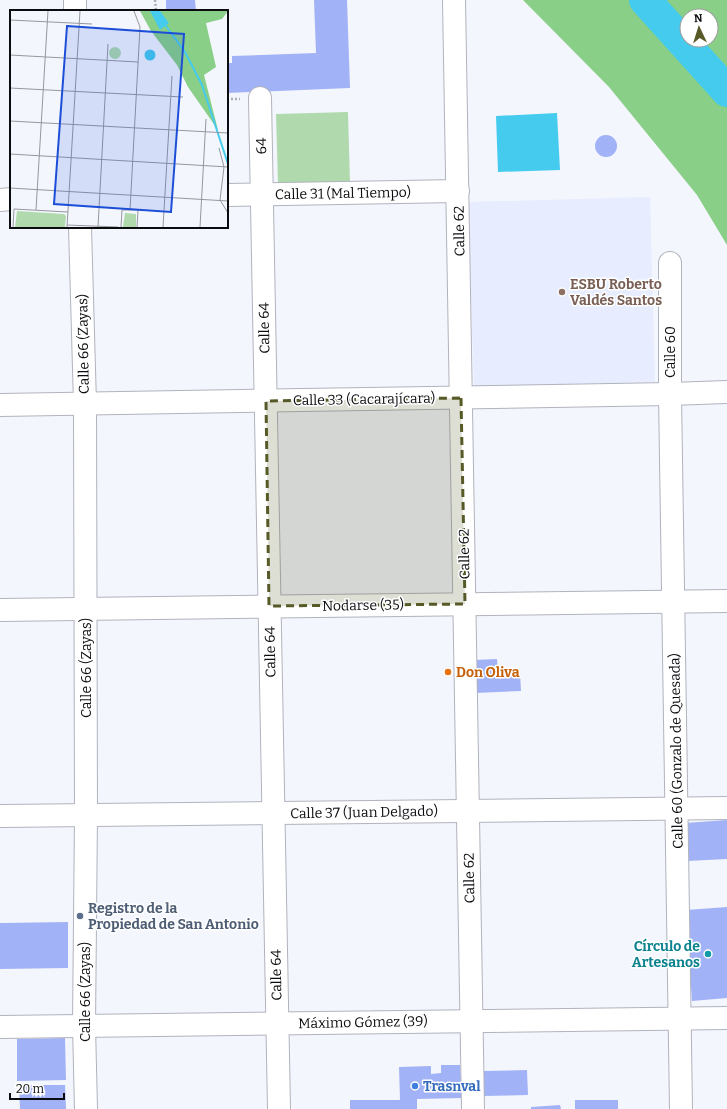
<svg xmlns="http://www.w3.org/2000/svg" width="727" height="1109" font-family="Bitter,serif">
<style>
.built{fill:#e7ecfe}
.green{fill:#b0daad}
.forest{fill:#89cf87;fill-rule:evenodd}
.water{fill:#45cbee}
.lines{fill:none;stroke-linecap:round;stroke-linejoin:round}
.river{stroke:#45cbee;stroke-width:32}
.building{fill:#a2b2f6}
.minor-casing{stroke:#b1b3bd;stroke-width:24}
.major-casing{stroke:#b1b3bd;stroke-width:24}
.path{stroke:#acaeb4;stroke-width:2.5;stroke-dasharray:2 2;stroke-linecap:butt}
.minor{stroke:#fff;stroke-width:22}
.major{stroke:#fff;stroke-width:22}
.marked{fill:#575927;fill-opacity:0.2;stroke:#575927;stroke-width:3;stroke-dasharray:8 5;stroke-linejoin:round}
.education-dot{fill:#8d6e63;stroke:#fff;stroke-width:1.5}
.food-dot{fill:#e8710a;stroke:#fff;stroke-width:1.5}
.service-dot{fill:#5c6f8a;stroke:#fff;stroke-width:1.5}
.culture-dot{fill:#0f9aa8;stroke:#fff;stroke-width:1.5}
.shop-dot{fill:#3f7fe0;stroke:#fff;stroke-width:1.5}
.labels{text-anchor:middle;stroke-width:3;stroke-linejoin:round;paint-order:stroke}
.street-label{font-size:14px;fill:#0b0c0f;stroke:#fff}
.education-label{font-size:14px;font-weight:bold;fill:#785e54;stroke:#fff;text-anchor:start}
.food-label{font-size:14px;font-weight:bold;fill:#c56008;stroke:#fff;text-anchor:start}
.service-label{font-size:14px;font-weight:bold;fill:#4e5e75;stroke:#fff;text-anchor:start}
.culture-label{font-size:14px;font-weight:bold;fill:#0d838f;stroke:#fff;text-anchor:end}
.shop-label{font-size:14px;font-weight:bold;fill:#366cbe;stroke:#fff;text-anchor:start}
.inset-river{fill:none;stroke:#45cbee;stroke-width:2}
.inset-road{fill:none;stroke:#97989e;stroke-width:1}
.view{fill:#1d4ed8;fill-opacity:0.15;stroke:#1d4ed8;stroke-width:2}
.inset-edge{fill:none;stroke:#0b0c0f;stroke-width:2}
</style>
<rect width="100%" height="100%" fill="#f4f6fe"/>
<polygon class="built" points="650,197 655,382 474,387 468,202"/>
<polygon class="green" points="348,112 350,183 278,185 276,114"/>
<path class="forest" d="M523 0H727V245L697 195 609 87ZM687 16H711V40H687Z"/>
<polygon class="water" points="557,113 560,170 498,172 496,116"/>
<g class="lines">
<polyline class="river" points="645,0 727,91"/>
</g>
<g class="building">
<polygon points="166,0 195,0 196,11 166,11"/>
<polygon points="314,0 347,0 350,88 227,93 227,63 232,63 232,56 316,53"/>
<circle cx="606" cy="146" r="11"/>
<polygon points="497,659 498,674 520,673 521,691 475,693 474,660"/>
<polygon points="727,820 727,859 687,861 685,823"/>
<polygon points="727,907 727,998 692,1001 686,910"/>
<polygon points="68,922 68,968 0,969 0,923"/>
<polygon points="65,1038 66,1080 17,1081 17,1039"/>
<polygon points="441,1065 460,1065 462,1098 417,1099 417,1109 350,1109 350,1100 400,1100 399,1067 431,1066 431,1074 441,1073"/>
<polygon points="527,1070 528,1095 482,1096 482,1071"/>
<polygon points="19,1085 65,1085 66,1109 20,1109"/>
<rect x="575" y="1100" width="43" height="9"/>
<polygon points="560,1105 561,1109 531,1109 531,1107"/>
</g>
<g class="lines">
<g class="minor-casing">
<g id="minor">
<polyline points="75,0 75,11"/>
<polyline points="454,0 473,1109"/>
<polyline points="260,98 279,1109"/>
<polyline points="227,195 458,191"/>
<polyline points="0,200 11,199"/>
<polyline points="80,227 85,404 86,815 84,1026 86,1109"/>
<polyline points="670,263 670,394 681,1109"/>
<polyline points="0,405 670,394 727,392"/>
<polyline points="0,816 727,808"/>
<polyline points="0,1027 727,1018"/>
</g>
</g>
<g class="major-casing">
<polyline id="major" points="0,610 727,601"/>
</g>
<g class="path">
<polyline points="155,0 156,11"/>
<polyline points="227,99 240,99"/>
</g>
<use href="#minor" class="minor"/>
<use href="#major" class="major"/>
</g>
<path class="marked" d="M461 398 465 604 269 606 266 401Z"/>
<circle class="education-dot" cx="562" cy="292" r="4"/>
<circle class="food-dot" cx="448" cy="672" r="4"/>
<circle class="service-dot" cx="80" cy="916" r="4"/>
<circle class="culture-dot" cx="708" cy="954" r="4"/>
<circle class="shop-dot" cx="415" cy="1086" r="4"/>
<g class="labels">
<g class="street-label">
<text transform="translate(261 146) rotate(-91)" y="5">64</text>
<text transform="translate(343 193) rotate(-1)" y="5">Calle 31 (Mal Tiempo)</text>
<text transform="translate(459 231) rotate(-91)" y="5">Calle 62</text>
<text transform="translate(264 328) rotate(-91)" y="5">Calle 64</text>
<text transform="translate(83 344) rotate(-91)" y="5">Calle 66 (Zayas)</text>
<text transform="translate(670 352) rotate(-90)" y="5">Calle 60</text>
<text transform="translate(364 399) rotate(-1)" y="5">Calle 33 (Cacarajícara)</text>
<text transform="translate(464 554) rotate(-91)" y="5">Calle 62</text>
<text transform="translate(363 605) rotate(-1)" y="5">Nodarse (35)</text>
<text transform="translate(270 652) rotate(-91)" y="5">Calle 64</text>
<text transform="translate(86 668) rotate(-90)" y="5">Calle 66 (Zayas)</text>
<text transform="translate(676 751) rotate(-91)" y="5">Calle 60 (Gonzalo de Quesada)</text>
<text transform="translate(364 812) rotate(-1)" y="5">Calle 37 (Juan Delgado)</text>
<text transform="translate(469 878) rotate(-91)" y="5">Calle 62</text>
<text transform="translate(276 975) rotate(-91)" y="5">Calle 64</text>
<text transform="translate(85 992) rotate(-90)" y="5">Calle 66 (Zayas)</text>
<text transform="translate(363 1022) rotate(-1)" y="5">Máximo Gómez (39)</text>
</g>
<g class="education-label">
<text x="570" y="289">ESBU Roberto<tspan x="570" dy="16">Valdés Santos</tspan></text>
</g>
<g class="food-label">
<text x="456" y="677">Don Oliva</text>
</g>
<g class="service-label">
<text x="88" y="913">Registro de la<tspan x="88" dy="16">Propiedad de San Antonio</tspan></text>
</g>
<g class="culture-label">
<text x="700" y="951">Círculo de<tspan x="700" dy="16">Artesanos</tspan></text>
</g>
<g class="shop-label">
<text x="423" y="1091">Trasnval</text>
</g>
</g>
<g transform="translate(10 10)">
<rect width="218" height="218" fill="#f4f6fe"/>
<path d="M99 43a6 6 0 1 1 12 0a6 6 0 1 1-12 0ZM7 201 54 204 56 206 55 217H5ZM115 203 126 204V217H113Z" fill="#b0daad"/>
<path d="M130 1H218L212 9 196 13 206 57 194 65 208 120 178 77 167 55 141 21Z" fill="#89cf87"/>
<path d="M140 1H150L159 13 150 20ZM134.5 45a5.5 5.5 0 1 1 11 0a5.5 5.5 0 1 1-11 0Z" fill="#45cbee"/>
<path class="inset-river" d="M145 1 175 42 192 75 218 154"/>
<path class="inset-road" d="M0 10 82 14M0 45 128 52M0 78 173 87M0 111 218 123M209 138 214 157 210 190 218 203M0 144 218 157M0 178 218 191M26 200 38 1M120 200 130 17 124 1M57 215 108 217M3 217 4 199 58 202M57 217 70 1M88 217 98 34M111 217 112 200H128L127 217M153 217 162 66M190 217 196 109"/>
<path class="view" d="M57 16 174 24 161 202 44 194Z"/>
<rect width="218" height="218" class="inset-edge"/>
</g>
<g transform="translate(699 28) rotate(356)"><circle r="19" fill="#ffffff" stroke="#9d9e9f"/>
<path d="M0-3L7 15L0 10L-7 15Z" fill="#575927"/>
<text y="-6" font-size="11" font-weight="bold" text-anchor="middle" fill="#0b0c0f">N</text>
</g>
<path d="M10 1093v6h54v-6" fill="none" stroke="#0b0c0f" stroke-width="2"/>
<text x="16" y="1093" font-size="12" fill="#0b0c0f" stroke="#ffffff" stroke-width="3" paint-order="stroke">20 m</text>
</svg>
